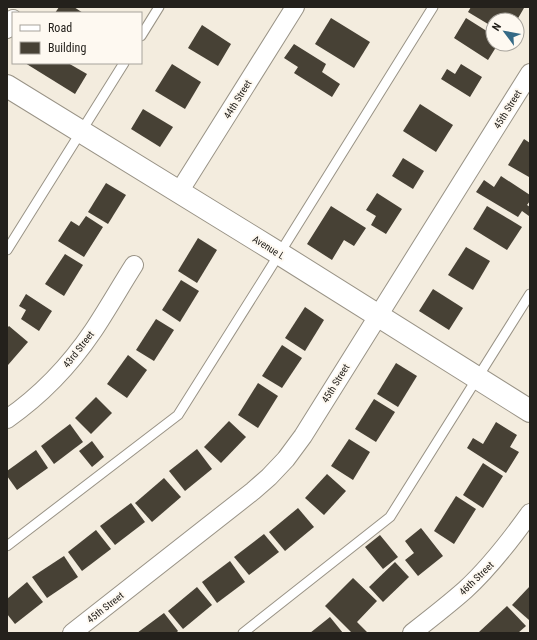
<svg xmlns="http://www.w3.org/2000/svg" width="537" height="640" font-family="'Roboto Condensed',sans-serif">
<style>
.building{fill:#474135}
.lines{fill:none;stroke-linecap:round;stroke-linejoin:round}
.service-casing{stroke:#999386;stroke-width:11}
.minor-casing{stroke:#999386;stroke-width:20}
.tertiary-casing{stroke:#999386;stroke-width:24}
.service{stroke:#fff;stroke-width:9}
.minor{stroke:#fff;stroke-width:18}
.tertiary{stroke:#fff;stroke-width:22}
.labels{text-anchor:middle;stroke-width:4;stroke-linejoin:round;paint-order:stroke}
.street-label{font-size:10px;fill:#24211c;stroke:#fef9f1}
</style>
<rect width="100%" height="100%" fill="#f3ecde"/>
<g class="building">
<polygon points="59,7 74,7 83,13 55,13"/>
<polygon points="471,7 523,7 524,8 517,20 493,20 493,27 468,12"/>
<polygon points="331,18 370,42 354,68 315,44"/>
<polygon points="466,18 493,35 493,44 498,44 488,60 454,38"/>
<polygon points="202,25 231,44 218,66 188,48"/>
<polygon points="294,44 326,64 322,72 340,84 332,97 294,73 298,67 284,58"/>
<polygon points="25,63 68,63 87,74 75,94"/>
<polygon points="172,64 201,82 185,109 155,91"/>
<polygon points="461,64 482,77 470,97 441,79 447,69 455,74"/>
<polygon points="420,104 453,125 436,152 403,131"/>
<polygon points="143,109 173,127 160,147 131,129"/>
<polygon points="524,139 530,143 530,176 529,177 508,165"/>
<polygon points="403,158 424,171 413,189 392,176"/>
<polygon points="501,176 530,195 530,201 527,205 530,207 529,216 522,211 518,217 476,192 484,180 494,187"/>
<polygon points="106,183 126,195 108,224 88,212"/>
<polygon points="377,193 402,209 386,234 371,225 376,216 366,210"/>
<polygon points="331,206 366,228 354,246 344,240 332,260 307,244"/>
<polygon points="487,206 522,227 507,250 473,229"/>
<polygon points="86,216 103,227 84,257 58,241 71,221 79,226"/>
<polygon points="198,238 217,250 197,283 178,271"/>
<polygon points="466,247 490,261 473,290 448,275"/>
<polygon points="65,254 83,265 64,296 45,284"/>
<polygon points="181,280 199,291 180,322 162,310"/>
<polygon points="433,289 463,308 449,330 419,311"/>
<polygon points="26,294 52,311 39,331 21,319 26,310 19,306"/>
<polygon points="305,307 324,320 305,351 285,338"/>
<polygon points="156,319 174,330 154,361 136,350"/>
<polygon points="9,326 28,342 8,365 7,365 7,328"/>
<polygon points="282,345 302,358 282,388 262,376"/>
<polygon points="128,355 147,370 127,398 107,384"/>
<polygon points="396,363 417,376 398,407 377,394"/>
<polygon points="258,383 278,396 258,428 238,415"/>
<polygon points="96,397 112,413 91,434 75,418"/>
<polygon points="374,399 395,412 376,442 355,429"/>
<polygon points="229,421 246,437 221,463 204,447"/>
<polygon points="496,422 517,435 510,447 519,452 506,473 467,448 473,438 483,444"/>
<polygon points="70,424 83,442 54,464 41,446"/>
<polygon points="349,439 370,452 353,480 331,466"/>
<polygon points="92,441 104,457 92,467 79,451"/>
<polygon points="197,449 212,469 185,491 169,471"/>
<polygon points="36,450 48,468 17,490 7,476 7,471"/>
<polygon points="483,463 503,476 483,508 463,495"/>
<polygon points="327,474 346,491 324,515 305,498"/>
<polygon points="164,478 181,497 152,522 135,503"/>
<polygon points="456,496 476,509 454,544 434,531"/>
<polygon points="131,503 145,522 115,545 100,526"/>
<polygon points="298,508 314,527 285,551 269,532"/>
<polygon points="421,528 443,556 418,576 405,560 414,553 405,541"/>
<polygon points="96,530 111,549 82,571 68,552"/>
<polygon points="264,534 279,552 249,575 234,557"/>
<polygon points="380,535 398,557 383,569 365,547"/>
<polygon points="64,556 78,577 47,598 32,577"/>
<polygon points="230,561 245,582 217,603 202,582"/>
<polygon points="395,562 409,577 383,602 369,587"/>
<polygon points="353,578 377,601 357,622 368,633 352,633 325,606"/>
<polygon points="27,582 43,602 15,624 7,614 7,599"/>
<polygon points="530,586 530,618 529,620 512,605"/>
<polygon points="197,587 212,605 183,629 168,611"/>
<polygon points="507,606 526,626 518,633 480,633 479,632"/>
<polygon points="164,613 178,631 176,633 137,633"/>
<polygon points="330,617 343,633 310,633"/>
</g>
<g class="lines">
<g class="service-casing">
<g id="service">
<polyline points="141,36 159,7"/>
<polyline points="7,250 124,63"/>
<polyline points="7,546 178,415 268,272 433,7"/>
<polyline points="243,633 390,517 530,294"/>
</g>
</g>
<g class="minor-casing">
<g id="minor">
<polyline points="7,29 13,19"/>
<polyline points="179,192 295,7"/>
<path d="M7 419C40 396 70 365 93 331 107 310 120 287 134 265"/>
<polyline points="72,633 253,491 269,477 286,459 303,436 530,73"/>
<path d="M412 633C430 619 448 605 465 590 490 567 510 541 530 513"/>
</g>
</g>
<g class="tertiary-casing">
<polyline id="tertiary" points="7,86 280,254 530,411"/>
</g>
<use href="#service" class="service"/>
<use href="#minor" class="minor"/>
<use href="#tertiary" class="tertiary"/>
</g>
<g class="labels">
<g class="street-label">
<text transform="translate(237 99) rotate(-58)" y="4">44th Street</text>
<text transform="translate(507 109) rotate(-58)" y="4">45th Street</text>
<text transform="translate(269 247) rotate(32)" y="4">Avenue L</text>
<text transform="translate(78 349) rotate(-52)" y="4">43rd Street</text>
<text transform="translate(335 383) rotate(-58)" y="4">45th Street</text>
<text transform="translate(476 578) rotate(-44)" y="4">46th Street</text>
<text transform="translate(105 607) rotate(-38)" y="4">45th Street</text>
</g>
</g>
<rect width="537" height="640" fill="none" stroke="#24211c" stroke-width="16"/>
<rect x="12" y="12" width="130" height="52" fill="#fef9f1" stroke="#a7a39c"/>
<rect x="20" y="25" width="20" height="6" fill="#ffffff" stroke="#a7a39c"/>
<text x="48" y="32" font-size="12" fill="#24211c">Road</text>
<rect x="20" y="42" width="20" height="12" fill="#474135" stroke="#a7a39c"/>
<text x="48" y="52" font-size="12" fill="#24211c">Building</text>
<g transform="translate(505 32) rotate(302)"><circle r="19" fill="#fef9f1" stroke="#a7a39c"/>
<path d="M0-3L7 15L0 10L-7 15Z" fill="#356a86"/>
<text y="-6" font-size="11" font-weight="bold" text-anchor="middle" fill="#24211c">N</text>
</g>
</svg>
